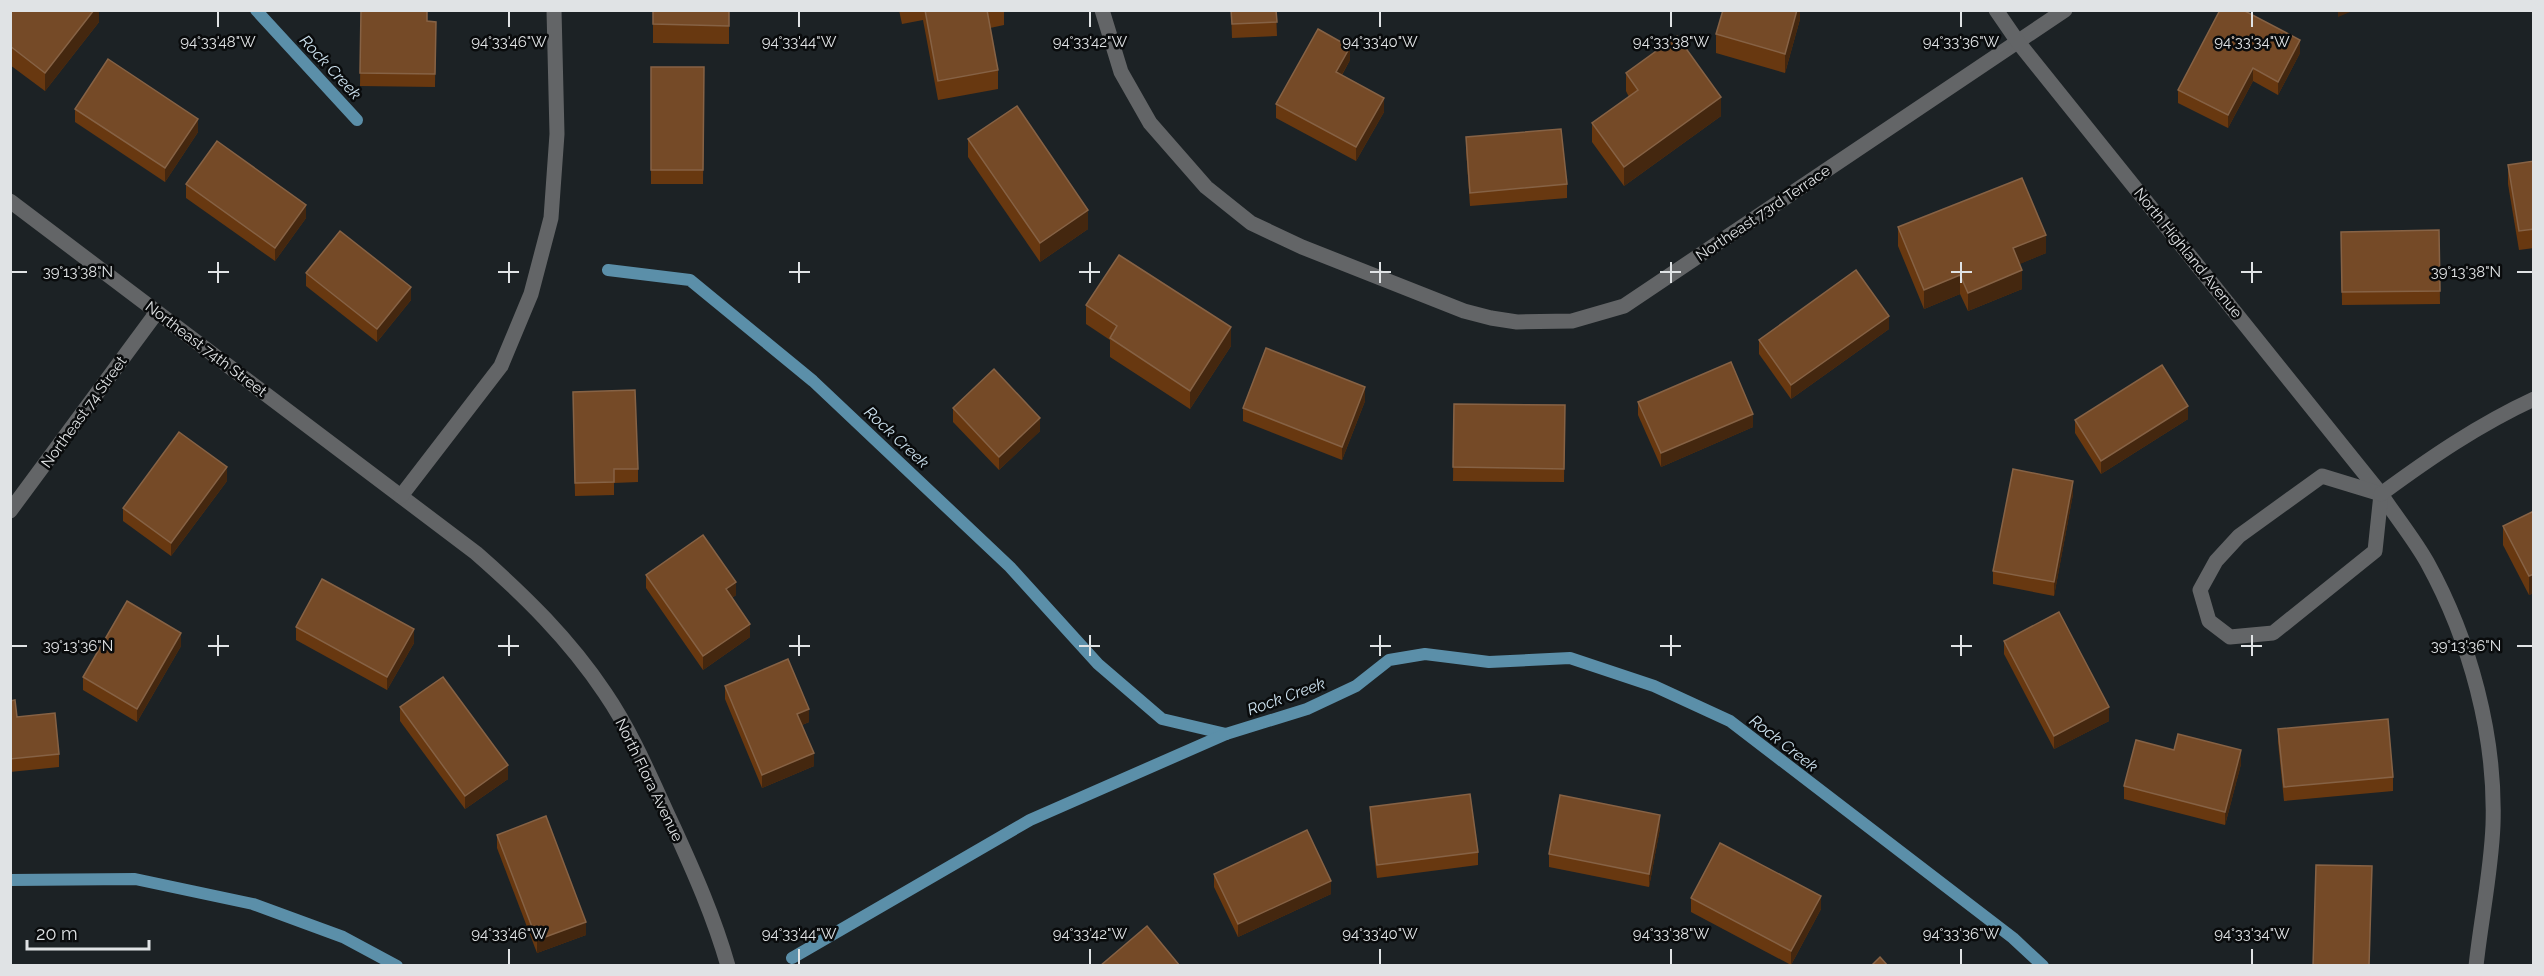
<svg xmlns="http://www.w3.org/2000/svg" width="2544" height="976" font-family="Raleway,sans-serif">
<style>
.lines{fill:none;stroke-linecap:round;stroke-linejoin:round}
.stream{stroke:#5b8fa9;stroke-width:12}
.minor{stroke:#636567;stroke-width:15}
.wall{fill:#683810}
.shaded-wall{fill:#44270f}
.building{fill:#754a27;stroke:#866245;stroke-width:1.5}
.ticks{fill:none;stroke:#e0e3e5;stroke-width:2}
.labels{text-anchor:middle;stroke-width:5;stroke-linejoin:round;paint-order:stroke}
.street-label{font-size:15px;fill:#e0e3e5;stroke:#090b0c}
.water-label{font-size:16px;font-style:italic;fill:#cde2ef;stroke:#090b0c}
.ticks-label{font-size:15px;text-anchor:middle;fill:#e0e3e5;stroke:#090b0c;stroke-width:5;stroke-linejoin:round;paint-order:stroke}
</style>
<rect width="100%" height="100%" fill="#1c2225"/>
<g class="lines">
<g class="stream">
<polyline points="256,10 357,120"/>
<polyline points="608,270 690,280 813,381 1010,567 1098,664 1162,719 1226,734 1307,709 1356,686 1389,660 1425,654 1489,662 1570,658 1654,686 1730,721 2013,938 2043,966"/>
<polyline points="10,880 135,879 253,904 343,937 397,966"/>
<polyline points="792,958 1030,820 1226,734"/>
</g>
<g class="minor">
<polyline points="1102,10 1121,72 1150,123 1206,187 1251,223 1302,247 1464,311 1491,318 1517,322 1572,321 1624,306 2065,10"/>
<path d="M1996 10 2018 42 2381 494C2396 517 2414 539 2427 562 2470 640 2496 736 2493 825 2491 873 2481 919 2476 966"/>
<path d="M10 201 476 553C524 595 569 639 605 693 633 734 652 781 673 826 694 872 714 917 728 966"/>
<polygon points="2322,476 2381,494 2375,551 2273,633 2230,637 2209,621 2200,590 2216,561 2239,536"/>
<path d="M2381 494C2430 458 2478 425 2534 399"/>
<polyline points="401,496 501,366 531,294 551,218 557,134 554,10"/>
<polyline points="10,511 157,312"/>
</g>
</g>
<g class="wall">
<polygon points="10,10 99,10 99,22 45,91 10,65"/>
<polygon points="361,10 436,22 435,87 360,86"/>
<polygon points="653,10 729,10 729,44 653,43"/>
<polygon points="899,10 1004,10 1004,25 990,28 998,70 998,89 938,100 923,20 902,24"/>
<polygon points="1231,10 1276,10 1277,36 1232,38"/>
<polygon points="1800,10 1800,19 1785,73 1716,53 1716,34"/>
<polygon points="2300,53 2278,95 2253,81 2228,128 2178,103 2178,90"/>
<polygon points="1350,60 1342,75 1384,112 1356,161 1276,118 1276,104"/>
<polygon points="651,67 704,67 703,184 651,184"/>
<polygon points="1626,73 1721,116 1624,186 1592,142 1592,123 1629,97 1626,91"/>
<polygon points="75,109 198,132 165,182 75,122"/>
<polygon points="1466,137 1567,184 1567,198 1470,206 1466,150"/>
<polygon points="968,139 1088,229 1040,262 968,157"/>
<polygon points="2534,161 2534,248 2519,250 2508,184 2508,165"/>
<polygon points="186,184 306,218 275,261 186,198"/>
<polygon points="1898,227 2046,253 2019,264 2022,289 1968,311 1960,294 1924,309 1898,246"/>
<polygon points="2439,230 2440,304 2342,305 2341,232"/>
<polygon points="306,273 411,300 377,342 306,286"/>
<polygon points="1086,305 1231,346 1190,409 1110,357 1110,340 1086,324"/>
<polygon points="1889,329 1791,399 1759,354 1759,340"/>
<polygon points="1365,401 1342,460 1243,421 1243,408"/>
<polygon points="1638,402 1753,427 1661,467 1638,415"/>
<polygon points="1454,404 1565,405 1564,482 1453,481"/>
<polygon points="573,405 638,469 638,482 614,483 614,495 575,496"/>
<polygon points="953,408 1040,431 999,470 953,422"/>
<polygon points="2188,419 2101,474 2075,433 2075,420"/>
<polygon points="227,481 171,556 123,521 123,508"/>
<polygon points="2073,494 2054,596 1993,584 1993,571"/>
<polygon points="2534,511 2534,593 2529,595 2503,545 2503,526"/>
<polygon points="646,575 736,595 732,598 750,637 703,670 646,588"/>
<polygon points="296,627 414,643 387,690 296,640"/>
<polygon points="2004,641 2109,721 2054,749 2004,654"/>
<polygon points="181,646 137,722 83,690 83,677"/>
<polygon points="725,686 809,722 802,725 814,766 762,788 725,699"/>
<polygon points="10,701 17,717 59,754 59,767 10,772"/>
<polygon points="400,707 508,779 465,809 400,721"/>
<polygon points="2278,729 2393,777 2393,791 2284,801 2278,742"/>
<polygon points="2241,764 2225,825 2124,799 2124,786"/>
<polygon points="1370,807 1478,852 1478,865 1377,878 1370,820"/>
<polygon points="1660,828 1649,887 1549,867 1549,854"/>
<polygon points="497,835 586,935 537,953 497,848"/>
<polygon points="1214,874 1331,894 1238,937 1214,887"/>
<polygon points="1691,898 1821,909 1791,965 1691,912"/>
</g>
<g class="shaded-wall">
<polygon points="94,10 99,10 99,22 45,91 45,73"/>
<polygon points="1797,10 1800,10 1800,19 1785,73 1785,54"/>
<polygon points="2338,10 2355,10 2338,17"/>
<polygon points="2300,40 2300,53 2278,95 2278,82"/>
<polygon points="1350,47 1350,60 1336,85 1336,72"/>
<polygon points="2253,68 2253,81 2228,128 2228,115"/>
<polygon points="1721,97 1721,116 1624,186 1624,167"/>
<polygon points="1384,98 1384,112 1356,161 1356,147"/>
<polygon points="198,119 198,132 165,182 165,168"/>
<polygon points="306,205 306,218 275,261 275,248"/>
<polygon points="1088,210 1088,229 1040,262 1040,243"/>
<polygon points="2046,235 2046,253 2013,267 2013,248"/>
<polygon points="2022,270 2022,289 1968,311 1968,293"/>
<polygon points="1960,275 1960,294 1924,309 1924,290"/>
<polygon points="411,287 411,300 377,342 377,329"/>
<polygon points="1889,316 1889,329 1791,399 1791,385"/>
<polygon points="1231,327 1231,346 1190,409 1190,391"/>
<polygon points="1365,387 1365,401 1342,460 1342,447"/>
<polygon points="2188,406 2188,419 2101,474 2101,461"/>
<polygon points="1753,414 1753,427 1661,467 1661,453"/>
<polygon points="1040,418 1040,431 999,470 999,457"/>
<polygon points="227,467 227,481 171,556 171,543"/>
<polygon points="2073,481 2073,494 2054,596 2054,582"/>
<polygon points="2534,574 2534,593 2529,595 2529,576"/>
<polygon points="736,582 736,595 726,602 726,589"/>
<polygon points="750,624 750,637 703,670 703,656"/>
<polygon points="414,629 414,643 387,690 387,677"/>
<polygon points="181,633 181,646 137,722 137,709"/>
<polygon points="2109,707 2109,721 2054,749 2054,736"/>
<polygon points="809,709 809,722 797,727 797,714"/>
<polygon points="2241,750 2241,764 2225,825 2225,812"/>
<polygon points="814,753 814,766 762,788 762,775"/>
<polygon points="508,765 508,779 465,809 465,796"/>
<polygon points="1660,815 1660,828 1649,887 1649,874"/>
<polygon points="1331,881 1331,894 1238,937 1238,924"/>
<polygon points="1821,896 1821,909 1791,965 1791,951"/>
<polygon points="586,922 586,935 537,953 537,940"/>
</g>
<g class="building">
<polygon points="10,10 94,10 45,73 10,46"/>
<polygon points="361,10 427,10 427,21 436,22 435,74 360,73"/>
<polygon points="653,10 729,10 729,26 653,24"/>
<polygon points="925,10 987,10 998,70 938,81"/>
<polygon points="1231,10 1276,10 1277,22 1232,24"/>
<polygon points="1723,10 1797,10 1785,54 1716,34"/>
<polygon points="2220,10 2243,10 2300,40 2278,82 2253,68 2228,115 2178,90"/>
<polygon points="1318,29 1350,47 1336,72 1384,98 1356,147 1276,104"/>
<polygon points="1677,36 1721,97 1624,167 1592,123 1638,90 1626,73"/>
<polygon points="108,59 198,119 165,168 75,109"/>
<polygon points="651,67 704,67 703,170 651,170"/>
<polygon points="1017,106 1088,210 1040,243 968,139"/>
<polygon points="1561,129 1567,184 1470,193 1466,137"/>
<polygon points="217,141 306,205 275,248 186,184"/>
<polygon points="2534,161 2534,229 2519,231 2508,165"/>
<polygon points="2022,178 2046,235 2013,248 2022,270 1968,293 1960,275 1924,290 1898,227"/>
<polygon points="2439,230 2440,291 2342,292 2341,232"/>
<polygon points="340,231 411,287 377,329 306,273"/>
<polygon points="1119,255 1231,327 1190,391 1110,338 1117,326 1086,305"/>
<polygon points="1856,270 1889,316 1791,385 1759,340"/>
<polygon points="1266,348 1365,387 1342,447 1243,408"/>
<polygon points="1731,362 1753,414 1661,453 1638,402"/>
<polygon points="2162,365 2188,406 2101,461 2075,420"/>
<polygon points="994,369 1040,418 999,457 953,408"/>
<polygon points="635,390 638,469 614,469 614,482 575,483 573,392"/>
<polygon points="1454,404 1565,405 1564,469 1453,467"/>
<polygon points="179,432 227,467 171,543 123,508"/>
<polygon points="2013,469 2073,481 2054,582 1993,571"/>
<polygon points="2534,511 2534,574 2529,576 2503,526"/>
<polygon points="703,535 736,582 726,589 750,624 703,656 646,575"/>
<polygon points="322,579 414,629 387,677 296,627"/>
<polygon points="127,601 181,633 137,709 83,677"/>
<polygon points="2059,612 2109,707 2054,736 2004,641"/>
<polygon points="788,659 809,709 797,714 814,753 762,775 725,686"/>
<polygon points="443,677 508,765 465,796 400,707"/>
<polygon points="15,700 17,717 55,713 59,754 10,759 10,701"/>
<polygon points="2388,719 2393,777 2284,787 2278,729"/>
<polygon points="2178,734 2241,750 2225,812 2124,786 2136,740 2174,750"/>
<polygon points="1470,794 1478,852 1377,865 1370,807"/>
<polygon points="1560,795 1660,815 1649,874 1549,854"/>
<polygon points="546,816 586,922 537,940 497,835"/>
<polygon points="1307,830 1331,881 1238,924 1214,874"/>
<polygon points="1720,843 1821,896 1791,951 1691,898"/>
<polygon points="2316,865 2372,866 2369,966 2313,966"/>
<polygon points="1147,926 1180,966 1100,966"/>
<polygon points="1880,957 1888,966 1871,966"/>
</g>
<path class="ticks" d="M218 12V27M509 12V27M799 12V27M1090 12V27M1380 12V27M1671 12V27M1961 12V27M2252 12V27M218 262V283M509 262V283M799 262V283M1090 262V283M1380 262V283M1671 262V283M1961 262V283M2252 262V283M12 272H27M208 272H229M498 272H519M789 272H810M1079 272H1100M1370 272H1391M1660 272H1681M1951 272H1972M2241 272H2262M2517 272H2532M218 635V656M509 635V656M799 635V656M1090 635V656M1380 635V656M1671 635V656M1961 635V656M2252 635V656M12 646H27M208 646H229M498 646H519M789 646H810M1079 646H1100M1370 646H1391M1660 646H1681M1951 646H1972M2241 646H2262M2517 646H2532M509 949V964M799 949V964M1090 949V964M1380 949V964M1671 949V964M1961 949V964M2252 949V964"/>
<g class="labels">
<g class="street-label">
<text transform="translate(1763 213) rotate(-34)" y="5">Northeast 73rd Terrace</text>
<text transform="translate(2188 253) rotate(51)" y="5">North Highland Avenue</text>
<text transform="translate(206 349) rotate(37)" y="5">Northeast 74th Street</text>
<text transform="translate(84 412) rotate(-54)" y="5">Northeast 74 Street</text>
<text transform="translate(649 780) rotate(64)" y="5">North Flora Avenue</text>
</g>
<g class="water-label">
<text transform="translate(331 67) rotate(47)" y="6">Rock Creek</text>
<text transform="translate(897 437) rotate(43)" y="6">Rock Creek</text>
<text transform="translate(1286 696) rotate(-20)" y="6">Rock Creek</text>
<text transform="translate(1784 743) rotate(38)" y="6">Rock Creek</text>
</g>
</g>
<g class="ticks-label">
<text x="218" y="47">94°33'48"W</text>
<text x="509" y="47">94°33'46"W</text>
<text x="799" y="47">94°33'44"W</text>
<text x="1090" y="47">94°33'42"W</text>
<text x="1380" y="47">94°33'40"W</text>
<text x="1671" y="47">94°33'38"W</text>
<text x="1961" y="47">94°33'36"W</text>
<text x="2252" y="47">94°33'34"W</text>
<text x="78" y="277">39°13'38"N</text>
<text x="2466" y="277">39°13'38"N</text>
<text x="78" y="651">39°13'36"N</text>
<text x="2466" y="651">39°13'36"N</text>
<text x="509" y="939">94°33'46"W</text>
<text x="799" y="939">94°33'44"W</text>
<text x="1090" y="939">94°33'42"W</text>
<text x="1380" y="939">94°33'40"W</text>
<text x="1671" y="939">94°33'38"W</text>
<text x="1961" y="939">94°33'36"W</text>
<text x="2252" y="939">94°33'34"W</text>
</g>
<rect width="2544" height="976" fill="none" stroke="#e0e3e5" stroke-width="24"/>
<path d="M27 940v9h122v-9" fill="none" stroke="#e0e3e5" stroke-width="3"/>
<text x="36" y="940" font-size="18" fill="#e0e3e5" stroke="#090b0c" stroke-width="4.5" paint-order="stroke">20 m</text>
</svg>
